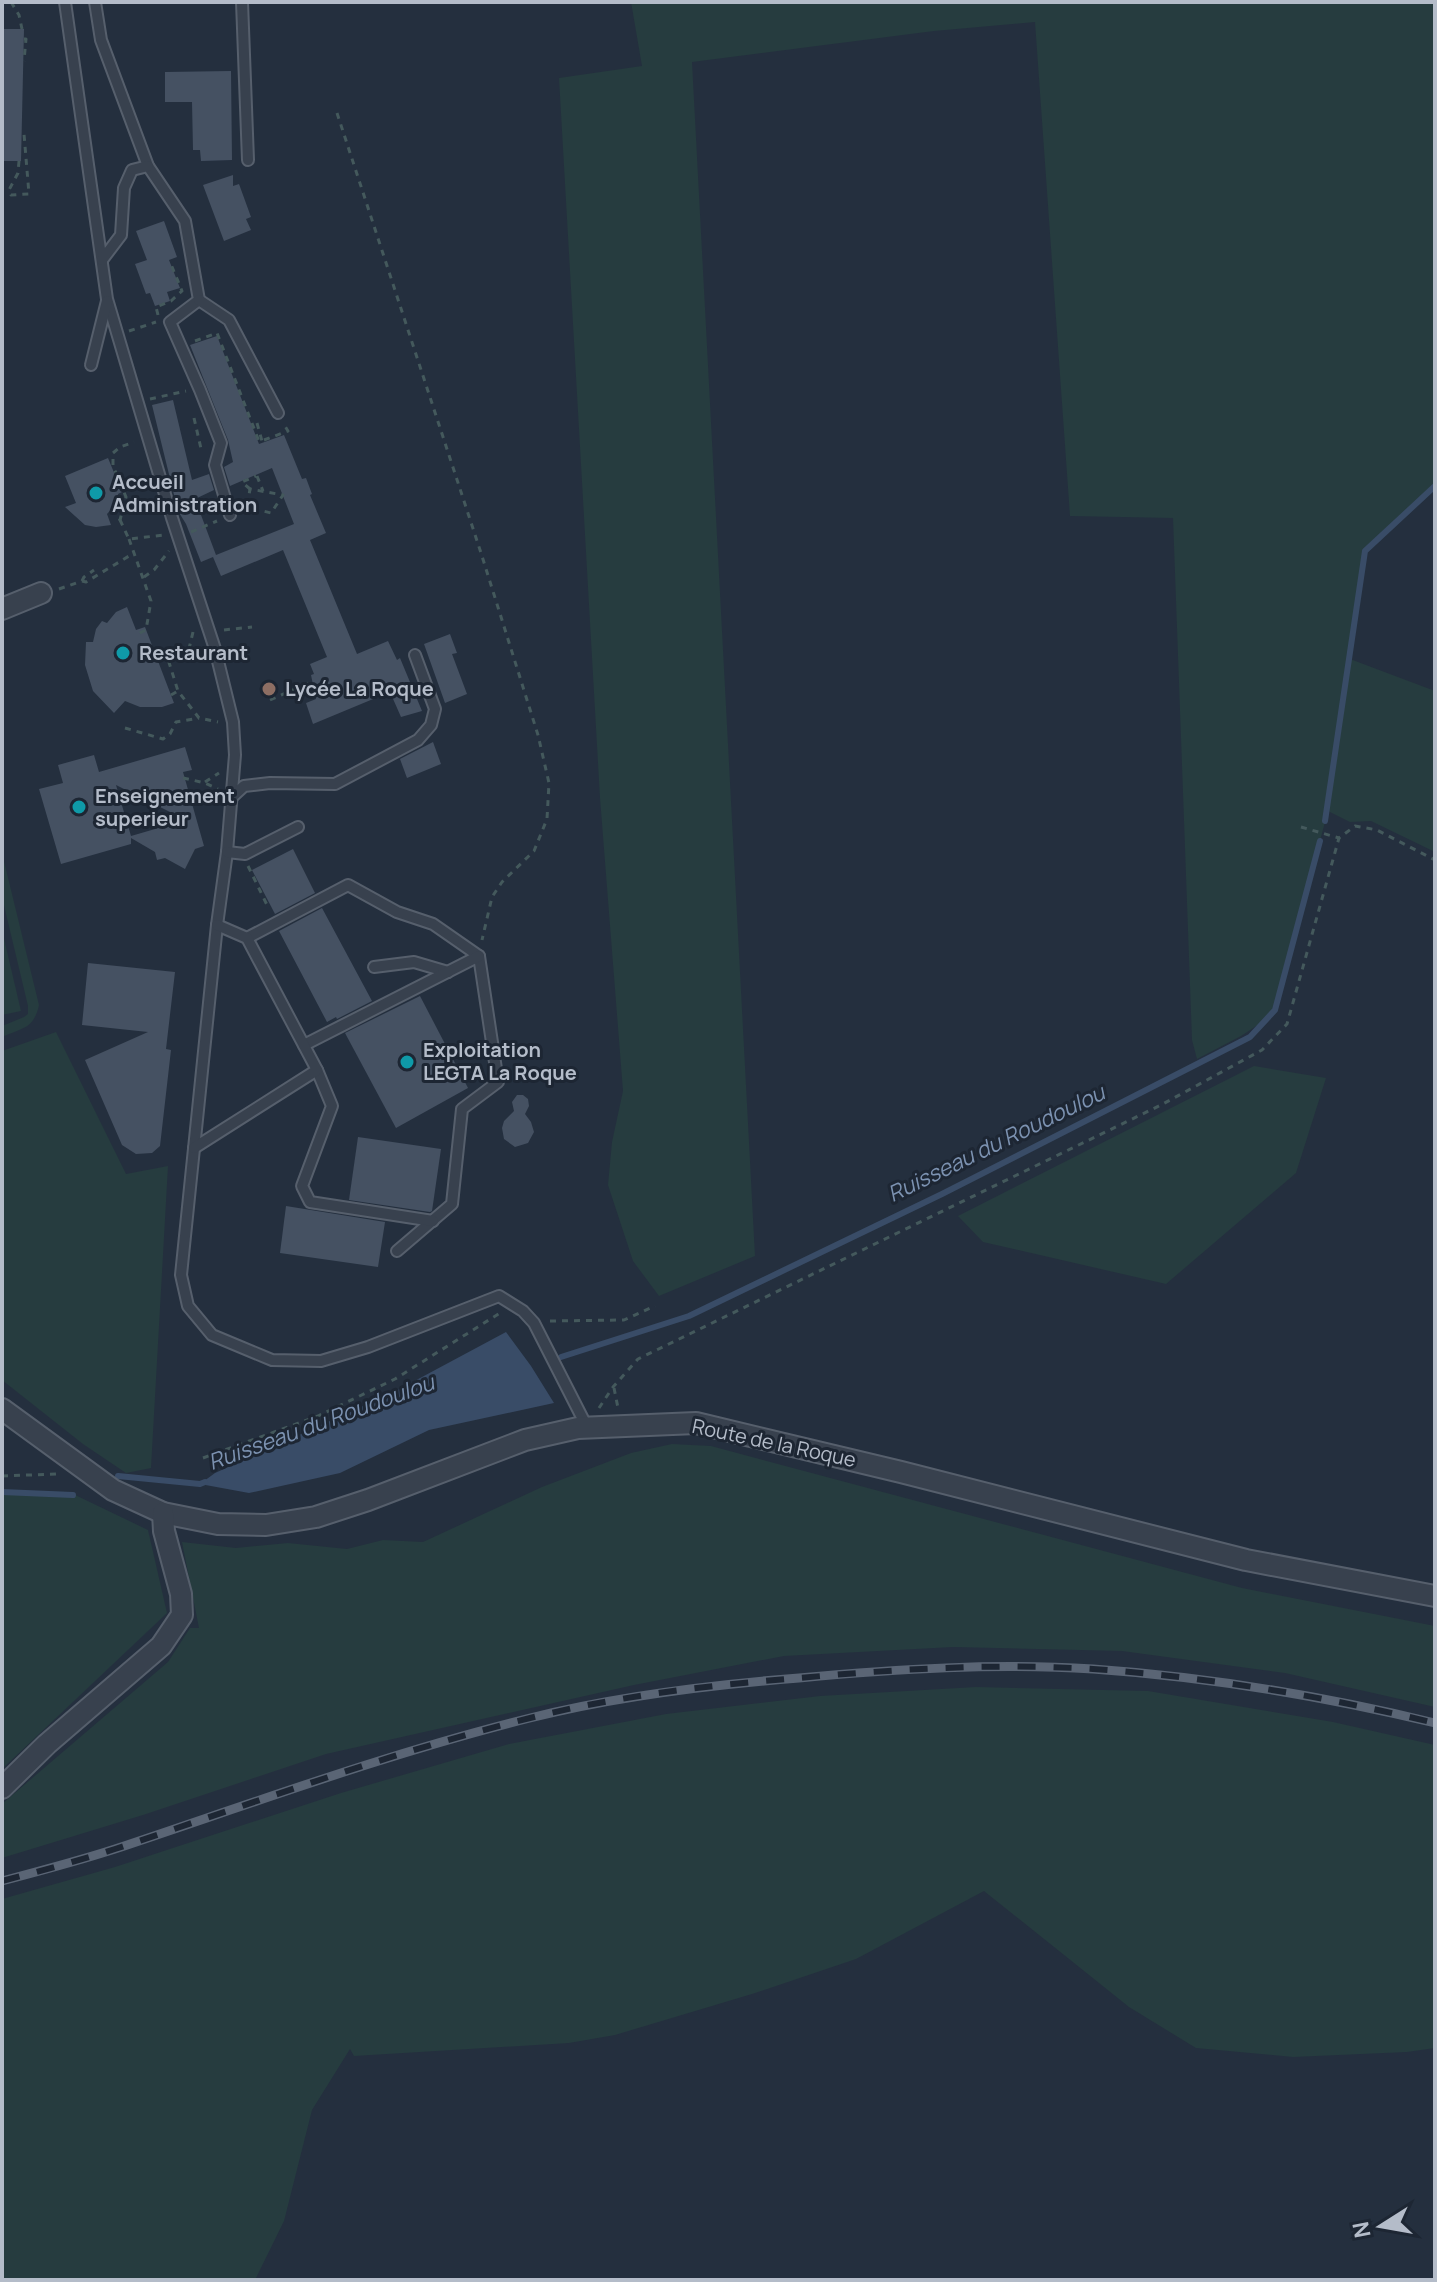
<svg xmlns="http://www.w3.org/2000/svg" width="1437" height="2282" font-family="Manrope,sans-serif">
<style>
.green{fill:#263c3f}
.water{fill:#394c67}
.lines{fill:none;stroke-linecap:round;stroke-linejoin:round}
.stream{stroke:#394c67;stroke-width:6}
.building{fill:#455162;fill-rule:evenodd}
.lane-casing{stroke:#565f6c;stroke-width:14}
.street-casing{stroke:#565f6c;stroke-width:24}
.path{stroke:#44595c;stroke-width:3;stroke-dasharray:6 6;stroke-linecap:butt}
.lane{stroke:#38414e;stroke-width:10}
.street{stroke:#38414e;stroke-width:20}
.rail-casing{stroke:#5a6575;stroke-width:9}
.rail{stroke:#1d2633;stroke-width:6;stroke-dasharray:18;stroke-linecap:butt}
.culture-dot{fill:#0f9aa8;stroke:#1d2633;stroke-width:3}
.education-dot{fill:#8d6e63;stroke:#1d2633;stroke-width:3}
.labels{text-anchor:middle;stroke-width:6;stroke-linejoin:round;paint-order:stroke}
.poi-label{font-size:20px;font-weight:bold;fill:#b4bcc9;stroke:#1d2633;text-anchor:start}
.street-label{font-size:20px;fill:#b4bcc9;stroke:#1d2633}
.water-label{font-size:22px;font-style:italic;fill:#7c92b1;stroke:#1d2633}
</style>
<rect width="100%" height="100%" fill="#242f3e"/>
<g class="green">
<polygon points="631,2 1435,2 1435,485 1366,554 1350,659 1435,691 1435,852 1371,821 1350,822 1328,811 1273,1015 1241,1036 1197,1059 1192,1040 1173,518 1070,516 1035,22 934,31 692,62 755,1256 659,1296 633,1261 608,1185 612,1142 623,1091 600,798 559,78 642,66"/>
<path d="M2 853 39 1005C34 1029 22 1028 2 1037V1026L24 1017 28 1014V1006L2 897Z"/>
<polygon points="2,930 21,1011 2,1015"/>
<polygon points="56,1032 126,1174 168,1166 151,1468 126,1473 83,1444 2,1380 2,1051"/>
<polygon points="1254,1066 1326,1078 1296,1173 1166,1284 983,1242 958,1216"/>
<polygon points="672,1444 711,1446 1242,1588 1435,1626 1435,1707 1285,1673 1122,1651 953,1647 784,1656 634,1685 326,1754 143,1815 2,1858 2,1804 168,1662 190,1628 199,1628 182,1542 236,1548 288,1543 347,1549 383,1540 423,1542 542,1487 631,1453"/>
<polygon points="2,1491 69,1492 148,1530 167,1613 2,1769"/>
<polygon points="976,1687 1148,1691 1333,1722 1435,1745 1435,2048 1407,2052 1293,2057 1196,2048 1129,2007 984,1891 856,1959 752,1994 615,2035 569,2043 354,2056 350,2049 312,2110 284,2221 255,2280 2,2280 2,1899 115,1867 341,1793 509,1744 666,1714 820,1696"/>
</g>
<polygon class="water" points="506,1332 531,1366 554,1403 429,1430 340,1473 249,1493 200,1484 215,1473 394,1392"/>
<g class="lines">
<g class="stream">
<polyline points="1325,821 1365,551 1435,486"/>
<polyline points="561,1357 689,1316 942,1194 1250,1037 1275,1010 1320,841"/>
<polyline points="118,1476 200,1484 205,1482"/>
<polyline points="2,1492 73,1495"/>
</g>
</g>
<g class="building">
<polygon points="2,29 24,29 21,161 2,161"/>
<polygon points="231,71 232,160 201,161 200,150 193,150 192,102 165,102 165,72"/>
<polygon points="233,175 233,186 239,184 251,217 246,219 251,230 224,241 203,185"/>
<polygon points="164,221 177,257 169,260 180,288 167,292 170,301 155,306 150,293 146,294 135,264 147,260 136,231"/>
<polygon points="217,336 259,444 284,435 302,479 306,478 312,494 310,495 326,533 310,540 357,654 388,641 397,660 400,658 422,711 401,717 390,692 313,724 306,703 316,699 311,675 314,674 310,664 327,657 283,550 221,576 213,557 201,562 186,524 178,511 152,405 173,400 192,480 209,474 214,490 195,499 216,555 294,524 272,468 230,486 229,483 224,467 233,462 228,440 190,345"/>
<polygon points="108,458 122,492 118,494 117,503 107,514 111,525 96,527 85,525 65,507 76,503 65,476"/>
<polygon points="127,607 136,630 145,627 174,703 162,707 140,707 125,701 114,713 93,691 85,665 86,642 93,642 96,629 102,621 107,623 116,612"/>
<polygon points="450,634 457,653 452,654 467,694 445,703 424,644"/>
<polygon points="433,742 441,764 407,778 400,759"/>
<path d="M185 747 192 770 183 772 204 846 195 849 185 869 165 858 157 860 155 852 131 838V844L61 864 39 789 63 783 58 765 94 755 99 772ZM116 785 186 820 131 836Z"/>
<polygon points="293,849 315,893 275,914 252,870"/>
<polygon points="322,908 372,1001 337,1019 336,1017 327,1022 279,931"/>
<polygon points="88,963 175,972 166,1049 171,1050 160,1146 152,1153 136,1154 122,1145 85,1060 148,1032 82,1025"/>
<polygon points="420,996 468,1088 396,1128 345,1033"/>
<polygon points="517,1095 523,1095 528,1099 529,1106 525,1114 531,1122 534,1132 528,1143 515,1147 504,1139 502,1128 504,1121 514,1111 512,1102"/>
<polygon points="358,1137 441,1149 432,1211 430,1212 349,1200"/>
<polygon points="286,1206 385,1222 378,1267 280,1253"/>
</g>
<g class="lines">
<g class="lane-casing">
<g id="lane">
<polyline points="65,2 107,299 172,518 215,649 233,722 235,755 227,852 217,925 181,1275 188,1306 212,1335 272,1360 321,1361 368,1347 499,1296 523,1311 534,1323 587,1427"/>
<polyline points="95,2 101,40 148,166 185,221 199,300 170,322 200,390 221,443 215,465 230,515"/>
<polyline points="242,2 248,160"/>
<polyline points="102,260 121,235 124,188 132,170 148,166"/>
<polyline points="199,300 229,320 278,413"/>
<polyline points="91,365 107,301"/>
<polyline points="232,797 244,786 270,783 335,784 418,740 431,725 435,709 415,655"/>
<polyline points="227,852 245,854 298,827"/>
<polyline points="247,938 348,885 397,912 433,924 479,956 498,1082 462,1109 452,1204 397,1251"/>
<polyline points="374,967 414,962 448,972"/>
<polyline points="304,1045 479,956"/>
<polyline points="317,1070 332,1106 302,1186 310,1202 433,1221"/>
<polyline points="194,1148 317,1070 247,938 217,925"/>
</g>
</g>
<g class="street-casing">
<g id="street">
<polyline points="2,609 41,593"/>
<polyline points="2,1409 113,1490 163,1513 218,1524 266,1525 316,1517 368,1500 525,1440 578,1428 696,1423 901,1472 1246,1560 1435,1596"/>
<polyline points="2,1788 47,1744 161,1646 182,1615 181,1594 164,1531 163,1513"/>
</g>
</g>
<g class="path">
<polyline points="11,2 19,15 22,29"/>
<polyline points="24,39 26,39 24,61"/>
<polyline points="337,113 481,553 538,735 549,783 547,819 534,851 502,882 492,897 482,940"/>
<polyline points="19,161 18,173 9,190 11,195 29,194 24,134 22,135"/>
<polyline points="158,315 156,307 171,301 182,291 170,262"/>
<polyline points="129,331 156,322"/>
<polyline points="195,341 217,333 260,444"/>
<polyline points="150,399 186,391"/>
<polyline points="194,418 202,453"/>
<polyline points="257,423 262,441"/>
<polyline points="264,440 288,431 283,423"/>
<polyline points="257,476 263,491"/>
<polyline points="250,489 242,482 256,476"/>
<polyline points="112,509 120,520 126,497 113,466 113,453 120,447 134,442"/>
<polyline points="242,510 247,507 271,513 283,495 250,489 247,507"/>
<polyline points="120,520 129,539 164,535"/>
<polyline points="191,532 217,521"/>
<polyline points="129,539 151,601 146,630 137,634"/>
<polyline points="144,577 154,570 169,551"/>
<polyline points="82,581 84,577 94,570"/>
<polyline points="59,589 82,581 86,582 134,553"/>
<polyline points="224,630 252,627"/>
<polyline points="193,632 188,653 167,656 178,691 199,718 218,722"/>
<polyline points="171,695 178,691"/>
<polyline points="270,700 313,681"/>
<polyline points="125,728 163,739 170,734 176,722 199,718"/>
<polyline points="183,778 205,783 218,789"/>
<polyline points="205,782 219,773"/>
<polyline points="1301,827 1339,838"/>
<polyline points="248,866 269,909"/>
<polyline points="550,1321 624,1320 655,1306"/>
<polyline points="614,1388 618,1408"/>
<polyline points="599,1408 613,1387 638,1359 1161,1105 1262,1050 1287,1024 1339,838 1355,826 1377,830 1435,860"/>
<polyline points="203,1458 318,1416 395,1379 500,1313"/>
<polyline points="2,1476 56,1474"/>
</g>
<use href="#lane" class="lane"/>
<use href="#street" class="street"/>
<g class="rail-casing">
<path id="rail" d="M2 1881C40 1871 78 1861 115 1849 253 1803 389 1753 530 1718 617 1696 709 1685 799 1678 897 1669 995 1663 1093 1669 1208 1677 1323 1696 1435 1723"/>
</g>
<use href="#rail" class="rail"/>
</g>
<g class="culture-dot">
<circle cx="96" cy="493" r="8"/>
<circle cx="123" cy="653" r="8"/>
<circle cx="79" cy="807" r="8"/>
<circle cx="407" cy="1062" r="8"/>
</g>
<circle class="education-dot" cx="269" cy="689" r="8"/>
<g class="labels">
<g class="poi-label">
<text x="112" y="489">Accueil<tspan x="112" dy="23">Administration</tspan></text>
<text x="139" y="660">Restaurant</text>
<text x="285" y="696">Lycée La Roque</text>
<text x="95" y="803">Enseignement<tspan x="95" dy="23">superieur</tspan></text>
<text x="423" y="1057">Exploitation<tspan x="423" dy="23">LEGTA La Roque</tspan></text>
</g>
<g class="street-label">
<text transform="translate(774 1443) rotate(12)" y="7">Route de la Roque</text>
</g>
<g class="water-label">
<text transform="translate(996 1143) rotate(-26)" y="8">Ruisseau du Roudoulou</text>
<text transform="translate(321 1422) rotate(-20)" y="8">Ruisseau du Roudoulou</text>
</g>
</g>
<rect width="1437" height="2282" fill="none" stroke="#b4bcc9" stroke-width="8"/>
<g transform="translate(1381 2226) rotate(259)" stroke="#1d2633" stroke-width="6" paint-order="stroke">
<path d="M0-6L14 30L0 20L-14 30Z" fill="#b4bcc9"/>
<text y="-12" font-size="22" font-weight="bold" text-anchor="middle" fill="#b4bcc9">N</text>
</g>
</svg>
